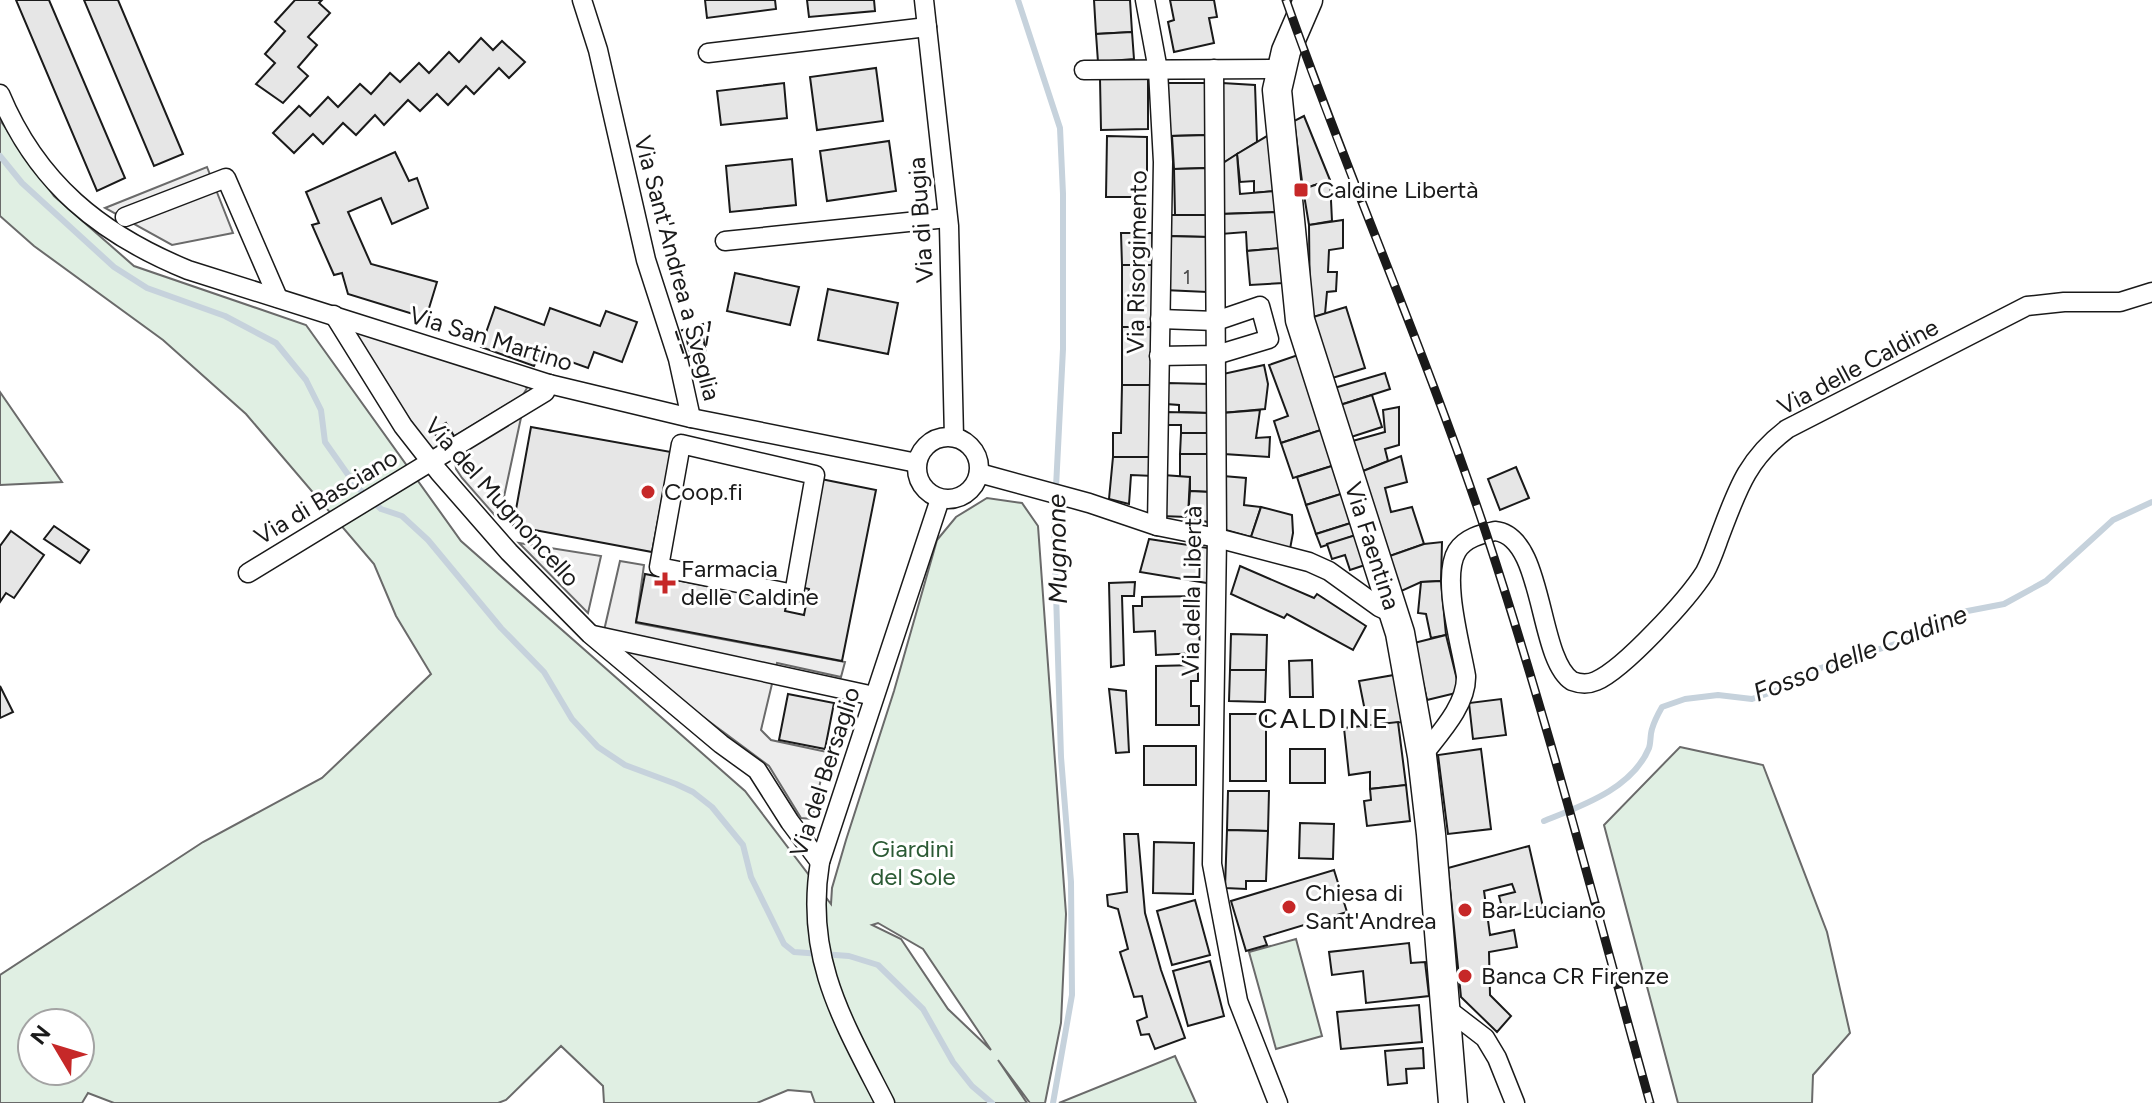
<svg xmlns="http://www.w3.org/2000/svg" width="2152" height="1103" font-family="Figtree,sans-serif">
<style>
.green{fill:#e0efe3;stroke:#6a6a6a;stroke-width:2;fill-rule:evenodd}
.parking{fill:#ededed;stroke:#6a6a6a;stroke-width:2}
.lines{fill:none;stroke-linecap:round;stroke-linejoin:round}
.stream{stroke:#c6d2dc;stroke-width:6}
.building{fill:#e6e6e6;stroke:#1a1a1a;stroke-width:2}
.street-casing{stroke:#1a1a1a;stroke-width:21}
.primary-casing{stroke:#1a1a1a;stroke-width:31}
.street{stroke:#fff;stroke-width:18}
.primary{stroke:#fff;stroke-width:28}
.rail-casing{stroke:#1a1a1a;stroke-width:9}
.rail{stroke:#fff;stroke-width:6;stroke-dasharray:18;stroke-linecap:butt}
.fence{stroke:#1a1a1a;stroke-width:2;stroke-dasharray:10 4;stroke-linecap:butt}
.poi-dot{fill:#c62828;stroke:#fff;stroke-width:3}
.labels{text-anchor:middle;stroke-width:6;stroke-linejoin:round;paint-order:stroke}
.number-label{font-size:20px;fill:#4d4d4d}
.poi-label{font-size:24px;fill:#1a1a1a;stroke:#fff;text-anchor:start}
.street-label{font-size:24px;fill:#1a1a1a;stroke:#fff}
.park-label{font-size:24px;fill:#2b5a34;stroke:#fff}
.water-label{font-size:26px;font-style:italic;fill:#1a1a1a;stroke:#fff}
.quarter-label{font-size:28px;letter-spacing:2px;fill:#1a1a1a;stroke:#fff}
</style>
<rect width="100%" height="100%" fill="#fff"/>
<g class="green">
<path d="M0 120 54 196 134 266 306 325 461 541 745 791 831 904 832 888 846 840 894 691 937 540 956 517 987 498 1022 503 1038 526 1066 914 1061 1023 1045 1103H1030L998 1060 1027 1103H815L811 1092 788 1090 757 1103H604L603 1086 561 1046 506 1100 498 1103H114L88 1093 82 1103H0V975L203 842 322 778 431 674 396 616 374 564 246 414 163 340 34 246 0 216ZM878 923 923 949 991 1050 948 1009 901 939 872 925ZM32 1023H80V1071H32Z"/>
<polygon points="0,392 62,482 0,485"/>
<polygon points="1680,747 1763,765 1827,932 1850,1033 1813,1075 1812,1103 1678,1103 1604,825"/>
<polygon points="1296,939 1322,1036 1276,1049 1249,952"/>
<polygon points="1175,1056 1196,1103 1059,1103"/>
</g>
<g class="parking">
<polygon points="207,167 233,233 172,245 105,208"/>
<polygon points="355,331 522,383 527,388 523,395 431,450 354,339"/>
<polygon points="522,413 499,520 462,478 456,469 455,459 460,452"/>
<polygon points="519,543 601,556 588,613"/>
<polygon points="620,561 644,565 636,623 845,662 841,677 777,663 761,730 771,740 827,752 812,819 801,818 769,766 683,702 603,635"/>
</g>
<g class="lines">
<g class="stream">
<polyline points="1018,0 1060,128 1063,194 1063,349 1054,527 1061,757 1071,882 1072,995 1053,1103"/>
<polyline points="0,156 22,183 114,267 147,288 225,316 276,343 306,380 321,410 325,442 356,486 381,509 402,516 428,540 501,628 544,672 572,719 598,747 625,765 676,784 693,792 712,807 743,845 751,877 784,944 794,952 849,956 878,965 923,1009 953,1062 972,1086 992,1103"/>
<path d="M1544 821C1581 806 1632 789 1649 748 1651 742 1650 735 1652 729 1654 722 1658 714 1662 707L1685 699 1718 695 1752 699 1780 689 1805 673 1920 636 1957 613 2004 604 2046 581 2113 520 2152 502"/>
</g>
</g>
<g class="building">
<polygon points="16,0 49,0 125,178 97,191"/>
<polygon points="84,0 118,0 183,154 154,166"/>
<polygon points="295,0 322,0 319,3 330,13 308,37 317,45 298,67 308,76 283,103 256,84 275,63 265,54 285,31 275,22"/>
<polygon points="705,0 775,0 776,9 707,18"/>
<polygon points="807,0 874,0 875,11 809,17"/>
<polygon points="1094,0 1130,0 1132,32 1096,34"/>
<polygon points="1170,0 1214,0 1217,17 1209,18 1214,43 1174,52 1168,22 1174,20"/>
<polygon points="1132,32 1134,59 1098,62 1096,34"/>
<polygon points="481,38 493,50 502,41 525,62 509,78 499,68 474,94 466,86 448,105 437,94 420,111 408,100 384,125 375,115 356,135 343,123 323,144 313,134 294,153 273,133 299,106 310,116 328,97 338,107 360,84 371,94 390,73 400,82 419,63 429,73 449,52 459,62"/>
<polygon points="876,68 883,121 817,130 810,77"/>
<polygon points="1148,78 1148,129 1101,130 1100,79"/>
<polygon points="784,83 787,118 721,125 717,91"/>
<polygon points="1168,83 1207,83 1208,135 1168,136"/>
<polygon points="1222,83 1255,85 1257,142 1220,165"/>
<polygon points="1304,116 1330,180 1303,189 1294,121"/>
<polygon points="1272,133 1276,191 1254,193 1254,181 1240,182 1237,154"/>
<polygon points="1208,135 1208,168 1174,169 1172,136"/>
<polygon points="1107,136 1147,137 1147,197 1106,197"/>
<polygon points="889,141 896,191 827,201 820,151"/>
<polygon points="395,152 409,181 417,178 428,208 392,224 381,198 348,212 371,264 437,282 426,318 348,294 342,273 334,275 312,225 319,223 306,192"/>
<polygon points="1237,154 1240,194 1276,191 1276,212 1221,214 1220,165"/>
<polygon points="792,159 796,205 730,212 726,166"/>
<polygon points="1208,168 1208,215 1175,215 1174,169"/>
<polygon points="1330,180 1332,221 1309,225 1303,189"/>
<polygon points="1276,212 1281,248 1247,251 1246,232 1221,234 1221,214"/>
<polygon points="1167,215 1208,215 1208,237 1166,236"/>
<polygon points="1343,220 1343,248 1329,250 1328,272 1337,272 1336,291 1327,292 1325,314 1310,318 1309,225"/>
<polygon points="1121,233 1152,233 1153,265 1122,265"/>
<polygon points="1166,236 1208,237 1207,292 1164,290"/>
<polygon points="1281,248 1283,283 1250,285 1247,251"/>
<polygon points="1122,265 1153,265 1154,327 1122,327"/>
<polygon points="735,273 799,287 790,325 727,311"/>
<polygon points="828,289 898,303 888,354 818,340"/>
<polygon points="495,307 544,325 550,308 600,326 606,311 637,322 622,362 594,352 588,368 541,351 534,366 481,347"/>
<polygon points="1346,307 1365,368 1329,379 1310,318"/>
<polygon points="1122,327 1154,327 1156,385 1122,385"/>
<polygon points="703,337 705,347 689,350 687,340"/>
<polygon points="1298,355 1324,429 1281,443 1274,421 1288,416 1269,365"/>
<polygon points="1264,365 1268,384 1265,409 1222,413 1223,374"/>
<polygon points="1385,373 1390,389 1337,406 1331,389"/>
<polygon points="1167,383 1210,384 1209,413 1179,412 1179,405 1166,404"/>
<polygon points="1122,385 1156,385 1156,457 1113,457 1113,433 1121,433"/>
<polygon points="1372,395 1382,427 1348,438 1337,406"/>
<polygon points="1399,407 1399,445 1385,449 1388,461 1358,473 1349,442 1385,432 1383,410"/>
<polygon points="1260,410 1256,438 1270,437 1269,457 1224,454 1222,413"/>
<polygon points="1166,412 1209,413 1209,433 1181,433 1181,425 1165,425"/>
<polygon points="446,423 454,436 442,444 433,431"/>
<polygon points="531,427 671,452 652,552 513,526"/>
<polygon points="1324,429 1335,465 1293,478 1281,443"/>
<polygon points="1181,433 1209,433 1210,454 1180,454"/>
<polygon points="1180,454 1210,454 1210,492 1190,491 1190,477 1180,477"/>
<polygon points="1401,456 1407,482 1385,488 1391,512 1412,507 1424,544 1384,558 1358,473"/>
<polygon points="1113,457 1156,457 1154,476 1131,475 1129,504 1109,499"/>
<polygon points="1335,465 1344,493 1306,505 1297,477"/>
<polygon points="1516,467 1529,498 1500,510 1488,479"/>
<polygon points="1163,475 1190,477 1188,517 1160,516"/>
<polygon points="1223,476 1246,478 1244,505 1261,507 1251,537 1222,529"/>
<polygon points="821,479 876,490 842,661 636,622 645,574 787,601 785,611 804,615 809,589 800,587"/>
<polygon points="1190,491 1210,492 1211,523 1188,517"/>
<polygon points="1344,493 1354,522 1316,534 1306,505"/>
<polygon points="1261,507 1292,515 1293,533 1290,549 1251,537"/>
<polygon points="1354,522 1359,534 1321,547 1316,534"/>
<polygon points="54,526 89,550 80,563 44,539"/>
<polygon points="11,531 44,555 14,598 6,593 0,602 0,546"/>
<polygon points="1359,534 1368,564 1350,570 1345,555 1332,559 1327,544"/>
<polygon points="1149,539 1208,548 1207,583 1140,572"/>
<polygon points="1442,542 1441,581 1421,582 1397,593 1384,558 1424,544"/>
<polygon points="1240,566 1314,598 1317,594 1366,626 1353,650 1287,614 1284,618 1231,594"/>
<polygon points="1441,581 1446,635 1431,638 1426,614 1418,613 1421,582"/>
<polygon points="1135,582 1134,596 1122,596 1124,665 1111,667 1109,583"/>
<polygon points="1198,596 1200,653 1156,655 1155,631 1134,632 1133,606 1142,606 1142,597"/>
<polygon points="1231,634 1267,635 1266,670 1230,670"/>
<polygon points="1446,635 1460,692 1427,700 1414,643"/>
<polygon points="1312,660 1313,697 1290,697 1289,661"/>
<polygon points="1198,665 1198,681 1191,681 1191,706 1199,706 1199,725 1156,725 1156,666"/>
<polygon points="1230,670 1266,670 1265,702 1229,701"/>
<polygon points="1394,675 1403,722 1368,726 1359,681"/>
<polygon points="0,686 13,712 0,718"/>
<polygon points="1109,689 1126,691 1129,752 1116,753"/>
<polygon points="788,694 834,703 825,749 779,740"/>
<polygon points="1501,699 1506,735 1473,739 1469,703"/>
<rect x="1230" y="714" width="36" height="67"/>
<polygon points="1398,722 1406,785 1370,789 1370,772 1349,775 1344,728"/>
<rect x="1144" y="746" width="52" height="39"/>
<rect x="1290" y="749" width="35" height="34"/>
<polygon points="1481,749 1491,829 1448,834 1438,755"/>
<polygon points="1406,785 1410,821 1367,826 1364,801 1371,800 1370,789"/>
<polygon points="1228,791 1269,791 1268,831 1227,830"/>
<polygon points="1300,823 1334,824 1333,859 1299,858"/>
<polygon points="1227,830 1268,831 1266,881 1246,881 1246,889 1225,888"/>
<polygon points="1124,834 1138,834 1145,913 1161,970 1185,1038 1155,1049 1149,1034 1141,1035 1137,1021 1147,1017 1142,996 1134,997 1120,952 1128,949 1118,909 1108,906 1107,895 1127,892"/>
<polygon points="1154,842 1194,843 1193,894 1153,893"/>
<polygon points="1529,846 1543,907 1505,918 1499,896 1515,892 1512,884 1484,891 1490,935 1514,930 1517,947 1489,952 1490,995 1511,1016 1497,1032 1461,997 1448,868"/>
<polygon points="1334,870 1347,912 1264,937 1267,945 1246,951 1231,901"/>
<polygon points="1195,900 1210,955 1172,965 1157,911"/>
<polygon points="1409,943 1411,963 1425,962 1429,996 1366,1003 1363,971 1332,975 1329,952"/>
<polygon points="1210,961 1224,1016 1188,1026 1173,971"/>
<polygon points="1419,1005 1422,1042 1341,1049 1337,1012"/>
<polygon points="1423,1048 1424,1068 1406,1069 1407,1083 1388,1085 1385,1051"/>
</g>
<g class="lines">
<g class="street-casing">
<g id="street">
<polyline points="582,0 598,50 646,260 678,359 691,418"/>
<polyline points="924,0 949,226 954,437"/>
<polyline points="1145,0 1158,70 1163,162 1157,526"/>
<polyline points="708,53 927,27"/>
<polyline points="1214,69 1217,538 1212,864 1238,1001 1278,1103"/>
<polyline points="1084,70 1280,69"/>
<path d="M0 94C37 183 100 234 188 270L549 384 691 418 917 463"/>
<polyline points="125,217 226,178 278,298"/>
<polyline points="725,241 947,218"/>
<polyline points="334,315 403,426 439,472 509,552 590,634 721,744 757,770 790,822 820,862"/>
<polyline points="1159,356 1216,355 1269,339 1260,306 1216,321 1160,319"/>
<circle cx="948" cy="468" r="31"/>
<polygon points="681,444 815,475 794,594 659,567"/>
<polyline points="979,473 1089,503 1157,526 1217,538 1309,562 1329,571 1379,607 1396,615"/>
<polyline points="248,573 545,392 549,384"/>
<polyline points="593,635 874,696"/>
<path d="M1422 756C1439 734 1467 705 1466 676 1461 646 1441 577 1457 551 1465 538 1481 534 1495 531 1545 536 1537 658 1572 681 1580 684 1587 685 1596 681 1624 669 1688 599 1705 572 1711 561 1715 549 1719 538 1737 491 1746 460 1787 429L2027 306 2064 302H2120L2152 292"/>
<polyline points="1446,1008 1485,1038 1497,1058 1515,1103"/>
<path d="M885 1103C843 1021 804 958 820 862L940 499"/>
</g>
</g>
<g class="primary-casing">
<g id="primary">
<path id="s1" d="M1308 0 1286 51 1277 90 1300 320 1400 633 1422 756 1431 834 1453 1103"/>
</g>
</g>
<use href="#street" class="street"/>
<use href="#primary" class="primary"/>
<g class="rail-casing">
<path id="rail" d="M1286 0C1349 179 1426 353 1486 533 1548 721 1597 913 1650 1103"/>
</g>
<use href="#rail" class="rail"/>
<polygon class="fence" points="710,322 705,352 685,358 676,332"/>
</g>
<g class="poi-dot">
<rect x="1293" y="182" width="16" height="16" rx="4"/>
<circle cx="648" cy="492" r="8"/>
<path d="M661 571h8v8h8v8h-8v8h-8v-8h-8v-8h8z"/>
<circle cx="1289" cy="907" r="8"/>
<circle cx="1465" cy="910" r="8"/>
<circle cx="1465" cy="976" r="8"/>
</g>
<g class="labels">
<g class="number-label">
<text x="1187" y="284">1</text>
</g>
<g class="poi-label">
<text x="1317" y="198">Caldine Libertà</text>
<text x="664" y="500">Coop.fi</text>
<text x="681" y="577">Farmacia<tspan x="681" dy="28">delle Caldine</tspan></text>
<text x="1305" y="901">Chiesa di<tspan x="1305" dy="28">Sant'Andrea</tspan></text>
<text x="1481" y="918">Bar Luciano</text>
<text x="1481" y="984">Banca CR Firenze</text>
</g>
<g class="street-label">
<text transform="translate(921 220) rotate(-94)" y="8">Via di Bugia</text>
<text transform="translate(1137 262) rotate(-89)" y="8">Via Risorgimento</text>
<text transform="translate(677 268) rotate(75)" y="8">Via Sant'Andrea a Sveglia</text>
<text transform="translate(491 339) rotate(17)" y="8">Via San Martino</text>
<text transform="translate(1858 367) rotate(-28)" y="8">Via delle Caldine</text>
<text transform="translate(326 497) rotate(-31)" y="8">Via di Basciano</text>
<text transform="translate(502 502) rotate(48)" y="8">Via del Mugnoncello</text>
<text dy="8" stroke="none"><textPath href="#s1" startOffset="564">Via Faentina</textPath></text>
<text transform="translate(1192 591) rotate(-89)" y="8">Via della Libertà</text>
<text transform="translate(825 772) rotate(-72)" y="8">Via del Bersaglio</text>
</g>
<g class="park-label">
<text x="913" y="857">Giardini<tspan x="913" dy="28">del Sole</tspan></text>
</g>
<g class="water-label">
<text transform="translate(1057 549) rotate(-91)" y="9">Mugnone</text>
<text transform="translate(1860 653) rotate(-21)" y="9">Fosso delle Caldine</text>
</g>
<g class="quarter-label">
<text x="1324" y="728">CALDINE</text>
</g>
</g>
<g transform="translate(56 1047) rotate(308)"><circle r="38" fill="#ffffff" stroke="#a3a3a3" stroke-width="2"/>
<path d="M0-6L14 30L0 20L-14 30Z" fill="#c62828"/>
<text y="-12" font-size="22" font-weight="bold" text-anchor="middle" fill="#1a1a1a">N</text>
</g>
</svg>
